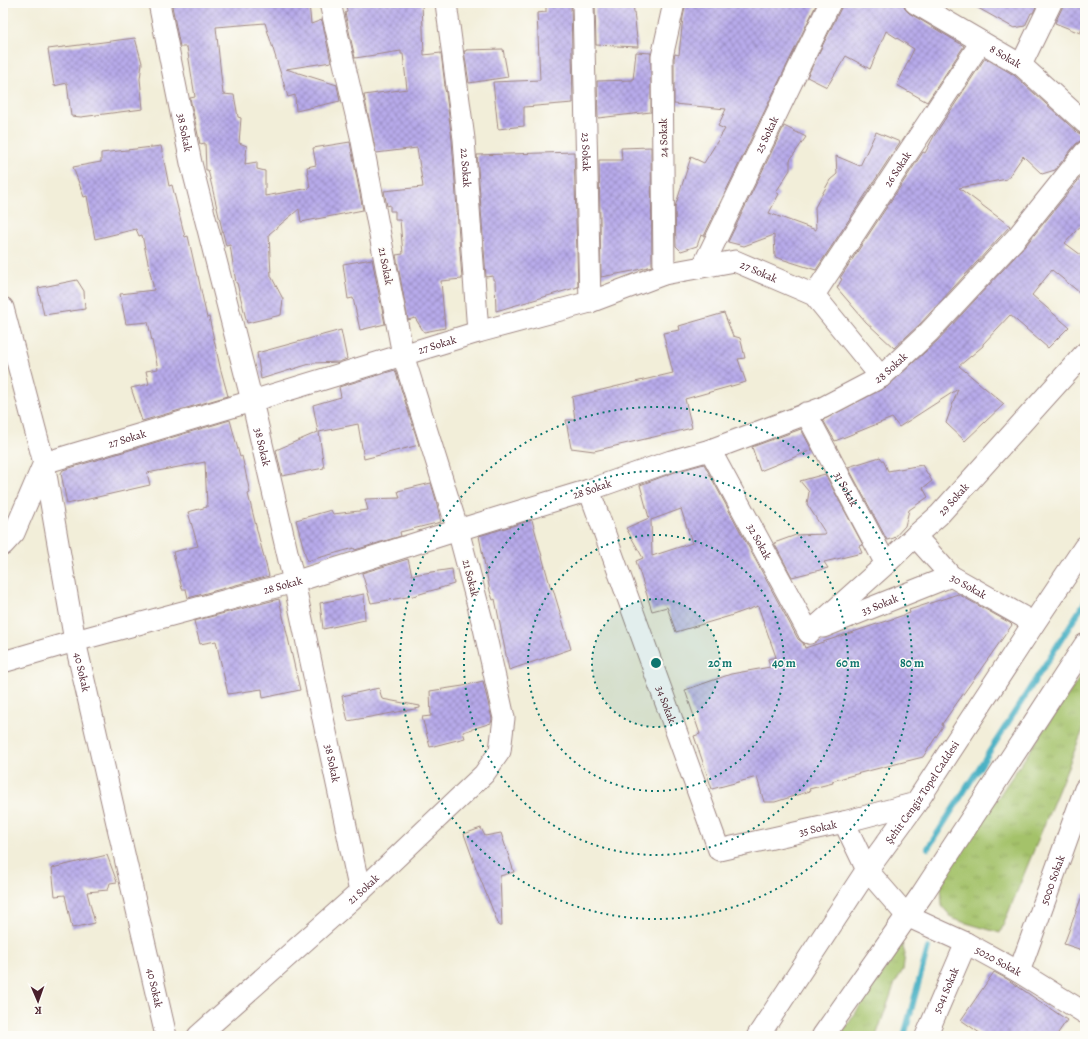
<svg xmlns="http://www.w3.org/2000/svg" width="1088" height="1039" font-family="Alegreya,serif">
<style>
.park{fill:url(#park-tufts);stroke:#77704a}
.lines{fill:none;stroke-linecap:round;stroke-linejoin:round}
.stream{stroke:#43aec2;stroke-width:6}
.building{fill:url(#building-cross-hatch);fill-rule:evenodd}
.street-casing{stroke:#9e8682;stroke-width:23}
.secondary-casing{stroke:#9e8682;stroke-width:24}
.street{stroke:#fff;stroke-width:21}
.secondary{stroke:#fff;stroke-width:22}
.ring{fill:none;stroke:#0f766e;stroke-width:2;stroke-dasharray:2 4}
.labels{text-anchor:middle;stroke-width:3;stroke-linejoin:round;paint-order:stroke}
.street-label{font-size:11px;fill:#4a1f2b;stroke:#fdfcf7}
.centre{fill:#0f766e;stroke:#fdfcf7;stroke-width:2}
.ring-label{font-size:12px;text-anchor:middle;font-weight:bold;fill:#0f766e;stroke:#fdfcf7;stroke-width:3;stroke-linejoin:round;paint-order:stroke}
</style>
<defs>
<pattern id="park-tufts" width="24" height="20" patternUnits="userSpaceOnUse"><rect width="24" height="20" fill="#a4c26a"/><path d="M3 7l-1-3M5 7V3M7 7l1-3M15 17l-1-3M17 17v-4M19 17l1-3" fill="none" stroke="#8fa65c"/></pattern>
<pattern id="building-cross-hatch" width="8" height="8" patternUnits="userSpaceOnUse"><rect width="8" height="8" fill="#b7aaea"/><path d="M0 0l8 8M0 8l8-8" fill="none" stroke="#978abe"/></pattern>
</defs>
<rect width="100%" height="100%" fill="#fdfcf7"/>
<filter id="ink" filterUnits="userSpaceOnUse"><feTurbulence type="fractalNoise" baseFrequency=".025" numOctaves="2"/><feDisplacementMap in="SourceGraphic" scale="8" xChannelSelector="R" yChannelSelector="G"/><feConvolveMatrix kernelMatrix="1 2 1 2 8 2 1 2 1" color-interpolation-filters="sRGB"/></filter>
<filter id="wash" filterUnits="userSpaceOnUse"><feTurbulence type="fractalNoise" baseFrequency=".012" numOctaves="4" result="noise"/><feDisplacementMap in="SourceGraphic" scale="16" xChannelSelector="R" yChannelSelector="G"/><feGaussianBlur stdDeviation="0.9" result="paint"/><feColorMatrix in="noise" values="0 0 0 0 0 0 0 0 0 0 0 0 0 0 0 0 0 1.4 0 .05"/><feComposite in="paint" operator="in"/></filter>
<g filter="url(#wash)">
<rect width="100%" height="100%" fill="#f2eed9"/>
<g class="park">
<polygon points="1085,670 1085,725 1000,933 953,919 942,906 941,881"/>
<polygon points="902,944 905,954 903,970 895,983 876,1036 840,1036"/>
</g>
<g class="lines">
<g class="stream">
<polyline points="928,848 1085,602"/>
<polyline points="904,1036 928,948"/>
</g>
</g>
<g id="blocks">
<g class="building">
<polygon points="177,3 309,3 311,24 322,20 331,62 286,69 337,85 340,101 296,111 295,95 288,97 265,23 216,27 223,94 234,95 238,117 241,118 239,143 247,146 245,164 257,162 257,169 265,171 265,196 310,188 307,167 316,165 313,148 350,142 363,210 301,222 299,209 269,234 271,276 283,299 281,315 247,323 237,283 236,283 230,245 226,246 208,170 206,170 205,143 200,144 190,98 195,97 187,47 180,47 172,6"/>
<polygon points="346,3 422,3 424,55 441,53 445,86 444,86 446,93 452,140 462,279 441,281 445,328 424,332 415,318 408,320 396,255 403,254 400,220 395,220 395,211 390,211 390,205 387,206 384,191 423,187 417,148 376,153 364,95 407,89 403,54 401,54 401,51 355,58 345,13 347,12"/>
<polygon points="546,3 571,3 573,103 524,107 524,126 498,129 493,82 540,80 537,13 546,12"/>
<polygon points="595,3 633,3 638,47 596,45"/>
<polygon points="686,3 817,3 704,236 701,235 697,246 681,251 676,246 675,207 691,157 704,163 725,129 718,126 726,109 674,104 674,58 675,54 679,55 683,17"/>
<polygon points="842,3 898,3 904,6 905,9 909,13 964,46 927,102 897,85 914,49 886,31 870,69 846,56 827,87 807,77 841,8"/>
<polygon points="969,3 1038,3 1033,13 1031,13 1025,26 1014,28"/>
<polygon points="1063,3 1085,3 1085,23 1080,33 1055,23 1062,8"/>
<polygon points="135,38 142,63 140,79 143,109 81,117 71,116 67,83 54,86 48,49"/>
<polygon points="503,49 508,77 469,83 464,51 466,51 466,50"/>
<polygon points="636,52 651,53 651,112 598,118 597,81 633,80"/>
<polygon points="985,58 1014,75 1077,132 1082,135 1085,135 1085,140 1080,141 1076,144 1055,170 1042,174 1023,156 1007,179 959,188 1010,226 920,324 894,348 866,322 837,288 842,279 840,278 923,152 925,153 934,136"/>
<polygon points="784,126 806,137 790,160 790,170 776,192 779,194 769,213 816,230 815,207 830,180 837,174 836,156 860,166 876,132 900,142 816,270 775,257 774,235 744,246 728,242"/>
<polygon points="161,146 169,186 172,185 185,237 188,236 197,276 198,276 207,318 209,317 220,367 228,396 142,421 131,388 149,384 146,371 158,369 148,322 126,324 120,294 154,290 142,235 139,236 136,229 95,239 87,196 84,197 73,167 101,162 101,153"/>
<polygon points="651,147 652,266 633,271 601,277 599,160 622,160 621,148"/>
<polygon points="574,152 578,287 496,311 495,280 493,280 493,276 486,277 477,155"/>
<polygon points="1085,172 1085,221 1065,243 1085,258 1085,297 1052,270 1032,295 1069,327 1048,348 1010,315 983,344 983,346 959,366 1004,404 965,441 946,423 958,389 899,427 892,418 835,441 823,420 888,386 937,341 1026,245"/>
<polygon points="372,259 385,324 360,330 353,298 348,299 343,264"/>
<polygon points="77,280 84,291 85,309 44,315 38,288"/>
<polygon points="724,313 733,336 740,338 742,345 745,358 738,359 746,382 685,399 692,428 594,451 571,448 566,420 575,420 572,397 673,373 663,333 680,330 679,326"/>
<polygon points="341,330 347,359 339,362 313,363 261,379 257,353"/>
<polygon points="395,370 419,445 364,459 358,424 319,432 324,468 282,476 276,450 318,432 313,405 341,397 339,387"/>
<polygon points="230,420 240,457 242,456 250,493 248,494 260,542 269,576 188,598 186,589 182,589 173,552 198,546 188,512 207,507 205,462 147,473 150,485 67,504 61,473 63,470"/>
<polygon points="801,429 812,450 760,471 752,447"/>
<polygon points="880,457 884,462 888,471 922,465 932,481 923,488 928,497 909,510 905,526 894,538 887,540 848,467"/>
<path d="M704 464 798 639 803 643 805 648 910 613 909 610 958 594 1010 623 1012 625 942 724 943 726 923 757 860 773 832 781 833 783 809 789 810 791 775 802H764L757 777 712 789 694 736 700 734 685 690 731 674 770 667 768 659 776 657 758 606 730 616 676 632 667 607 652 611 636 561 643 558 626 528 649 518 640 485 675 472ZM681 509 692 543 652 556 651 520Z"/>
<polygon points="825,474 863,545 859,546 862,553 824,562 828,568 792,577 774,543 796,535 826,534 807,504 809,492 800,481"/>
<polygon points="431,483 436,500 441,522 400,532 401,536 355,550 354,548 307,561 296,520 331,510 333,514 368,510 365,499 400,498 398,491"/>
<polygon points="532,520 551,589 553,589 571,649 509,670 495,599 493,600 490,591 479,536"/>
<polygon points="408,559 412,575 452,569 454,584 413,596 371,603 362,573"/>
<polygon points="364,594 365,620 323,629 320,603"/>
<polygon points="279,599 300,690 263,698 262,689 228,694 216,641 200,644 194,621"/>
<polygon points="483,681 492,719 491,723 463,732 465,738 430,747 422,717 431,716 430,691 463,686"/>
<polygon points="379,688 382,699 420,706 420,708 348,721 342,696"/>
<polygon points="481,828 485,836 501,833 514,872 500,876 502,926 499,926 476,868 464,834"/>
<polygon points="107,855 117,882 110,883 108,890 87,892 95,923 72,928 65,895 55,896 52,868"/>
<polygon points="1083,893 1085,894 1085,951 1064,944"/>
<polygon points="994,972 1007,979 1067,1020 1056,1036 984,1036 961,1020"/>
</g>
</g>
</g>
<g filter="url(#ink)">
<use href="#blocks" fill-opacity="0" stroke="#9e8682" stroke-width="1"/>
<g class="lines">
<g class="street-casing">
<g id="street">
<path id="s1" d="M159 3 191 163 252 401 294 582 360 892"/>
<path id="s2" d="M446 3 464 139 478 332"/>
<path id="s3" d="M583 3 590 302"/>
<path id="s4" d="M915 3 1021 65 1085 123"/>
<polyline points="1021,65 1051,3"/>
<path id="s5" d="M703 266 830 3"/>
<polyline points="664,274 662,57 674,3"/>
<path id="s6" d="M814 295 981 42"/>
<path id="s7" d="M3 308 44 463 75 641 166 1036"/>
<path id="s8" d="M806 413 886 564"/>
<path id="s9" d="M710 450 809 633"/>
<path id="s10" d="M589 490 719 850 844 822 916 803"/>
<path id="s11" d="M915 536 951 576 1034 623"/>
<path id="s12" d="M3 545 14 533 44 463 252 401 478 332 590 302 664 274 735 261 814 295 881 377"/>
<path id="s13" d="M823 627 951 576"/>
<path id="s14" d="M809 633 886 564 915 536 939 515 1085 353"/>
<path id="s15" d="M3 662 75 641 294 582 458 530 589 490 671 461 710 450 822 408 881 377 929 332 1017 237 1085 152"/>
<path id="s16" d="M844 822 867 870 907 916 966 943 1019 972 1085 1013"/>
<path id="s17" d="M1019 972 1085 789"/>
<path id="s18" d="M198 1036 360 892 484 774 500 751 504 718 484 628 458 530 403 355 361 136 330 3"/>
<path id="s19" d="M926 1036 966 943"/>
</g>
</g>
<g class="secondary-casing">
<g id="secondary">
<path id="s20" d="M758 1036 867 870 916 803 1034 623 1085 547"/>
<polyline points="823,1036 921,896 1085,645"/>
</g>
</g>
<use href="#street" class="street"/>
<use href="#secondary" class="secondary"/>
</g>
</g>
<circle cx="656" cy="663" r="64" fill="#0f766e" fill-opacity=".12"/>
<g class="ring">
<circle cx="656" cy="663" r="64"/>
<circle cx="656" cy="663" r="128"/>
<circle cx="656" cy="663" r="192"/>
<circle cx="656" cy="663" r="256"/>
</g>
<g class="labels">
<g class="street-label">
<text dy="4" stroke="none"><textPath href="#s4" startOffset="105">8 Sokak</textPath></text>
<text dy="4" stroke="none"><textPath href="#s1" startOffset="132">38 Sokak</textPath></text>
<text dy="4" stroke="none"><textPath href="#s5" startOffset="146">25 Sokak</textPath></text>
<text transform="translate(663 138) rotate(-91)" y="4">24 Sokak</text>
<text dy="4" stroke="none"><textPath href="#s3" startOffset="149">23 Sokak</textPath></text>
<text dy="4" stroke="none"><textPath href="#s2" startOffset="166">22 Sokak</textPath></text>
<text dy="4" stroke="none"><textPath href="#s6" startOffset="151">26 Sokak</textPath></text>
<text transform="translate(386 266) rotate(79)" y="4">21 Sokak</text>
<text dy="4" stroke="none"><textPath href="#s12" startOffset="839">27 Sokak</textPath></text>
<text dy="4" stroke="none"><textPath href="#s12" startOffset="503">27 Sokak</textPath></text>
<text dy="4" stroke="none"><textPath href="#s15" startOffset="938">28 Sokak</textPath></text>
<text dy="4" stroke="none"><textPath href="#s12" startOffset="179">27 Sokak</textPath></text>
<text dy="4" stroke="none"><textPath href="#s1" startOffset="456">38 Sokak</textPath></text>
<text dy="4" stroke="none"><textPath href="#s15" startOffset="614">28 Sokak</textPath></text>
<text dy="4" stroke="none"><textPath href="#s8" startOffset="86">31 Sokak</textPath></text>
<text dy="4" stroke="none"><textPath href="#s14" startOffset="197">29 Sokak</textPath></text>
<text dy="4" stroke="none"><textPath href="#s9" startOffset="104">32 Sokak</textPath></text>
<text transform="translate(471 578) rotate(76)" y="4">21 Sokak</text>
<text dy="4" stroke="none"><textPath href="#s15" startOffset="290">28 Sokak</textPath></text>
<text dy="4" stroke="none"><textPath href="#s11" startOffset="74">30 Sokak</textPath></text>
<text dy="4" stroke="none"><textPath href="#s13" startOffset="61">33 Sokak</textPath></text>
<text dy="4" stroke="none"><textPath href="#s7" startOffset="373">40 Sokak</textPath></text>
<text dy="4" stroke="none"><textPath href="#s10" startOffset="228">34 Sokak</textPath></text>
<text dy="4" stroke="none"><textPath href="#s1" startOffset="780">38 Sokak</textPath></text>
<text dy="4" stroke="none"><textPath href="#s20" startOffset="294">Şehit Cengiz Topel Caddesi</textPath></text>
<text dy="4" stroke="none"><textPath href="#s10" startOffset="484">35 Sokak</textPath></text>
<text dy="4" stroke="none"><textPath href="#s17" startOffset="98">5000 Sokak</textPath></text>
<text dy="4" stroke="none"><textPath href="#s18" startOffset="221">21 Sokak</textPath></text>
<text dy="4" stroke="none"><textPath href="#s16" startOffset="216">5020 Sokak</textPath></text>
<text dy="4" stroke="none"><textPath href="#s7" startOffset="697">40 Sokak</textPath></text>
<text dy="4" stroke="none"><textPath href="#s19" startOffset="50">5041 Sokak</textPath></text>
</g>
</g>
<circle cx="656" cy="663" r="6" class="centre"/>
<g class="ring-label">
<text x="720" y="667">20 m</text>
<text x="784" y="667">40 m</text>
<text x="848" y="667">60 m</text>
<text x="912" y="667">80 m</text>
</g>
<rect width="1088" height="1039" fill="none" stroke="#fdfcf7" stroke-width="16"/>
<g transform="translate(38 1001) rotate(178)" stroke="#fdfcf7" stroke-width="3" paint-order="stroke">
<path d="M0-3L7 15L0 10L-7 15Z" fill="#4a1f2b"/>
<text y="-6" font-size="11" font-weight="bold" text-anchor="middle" fill="#4a1f2b">K</text>
</g>
</svg>
